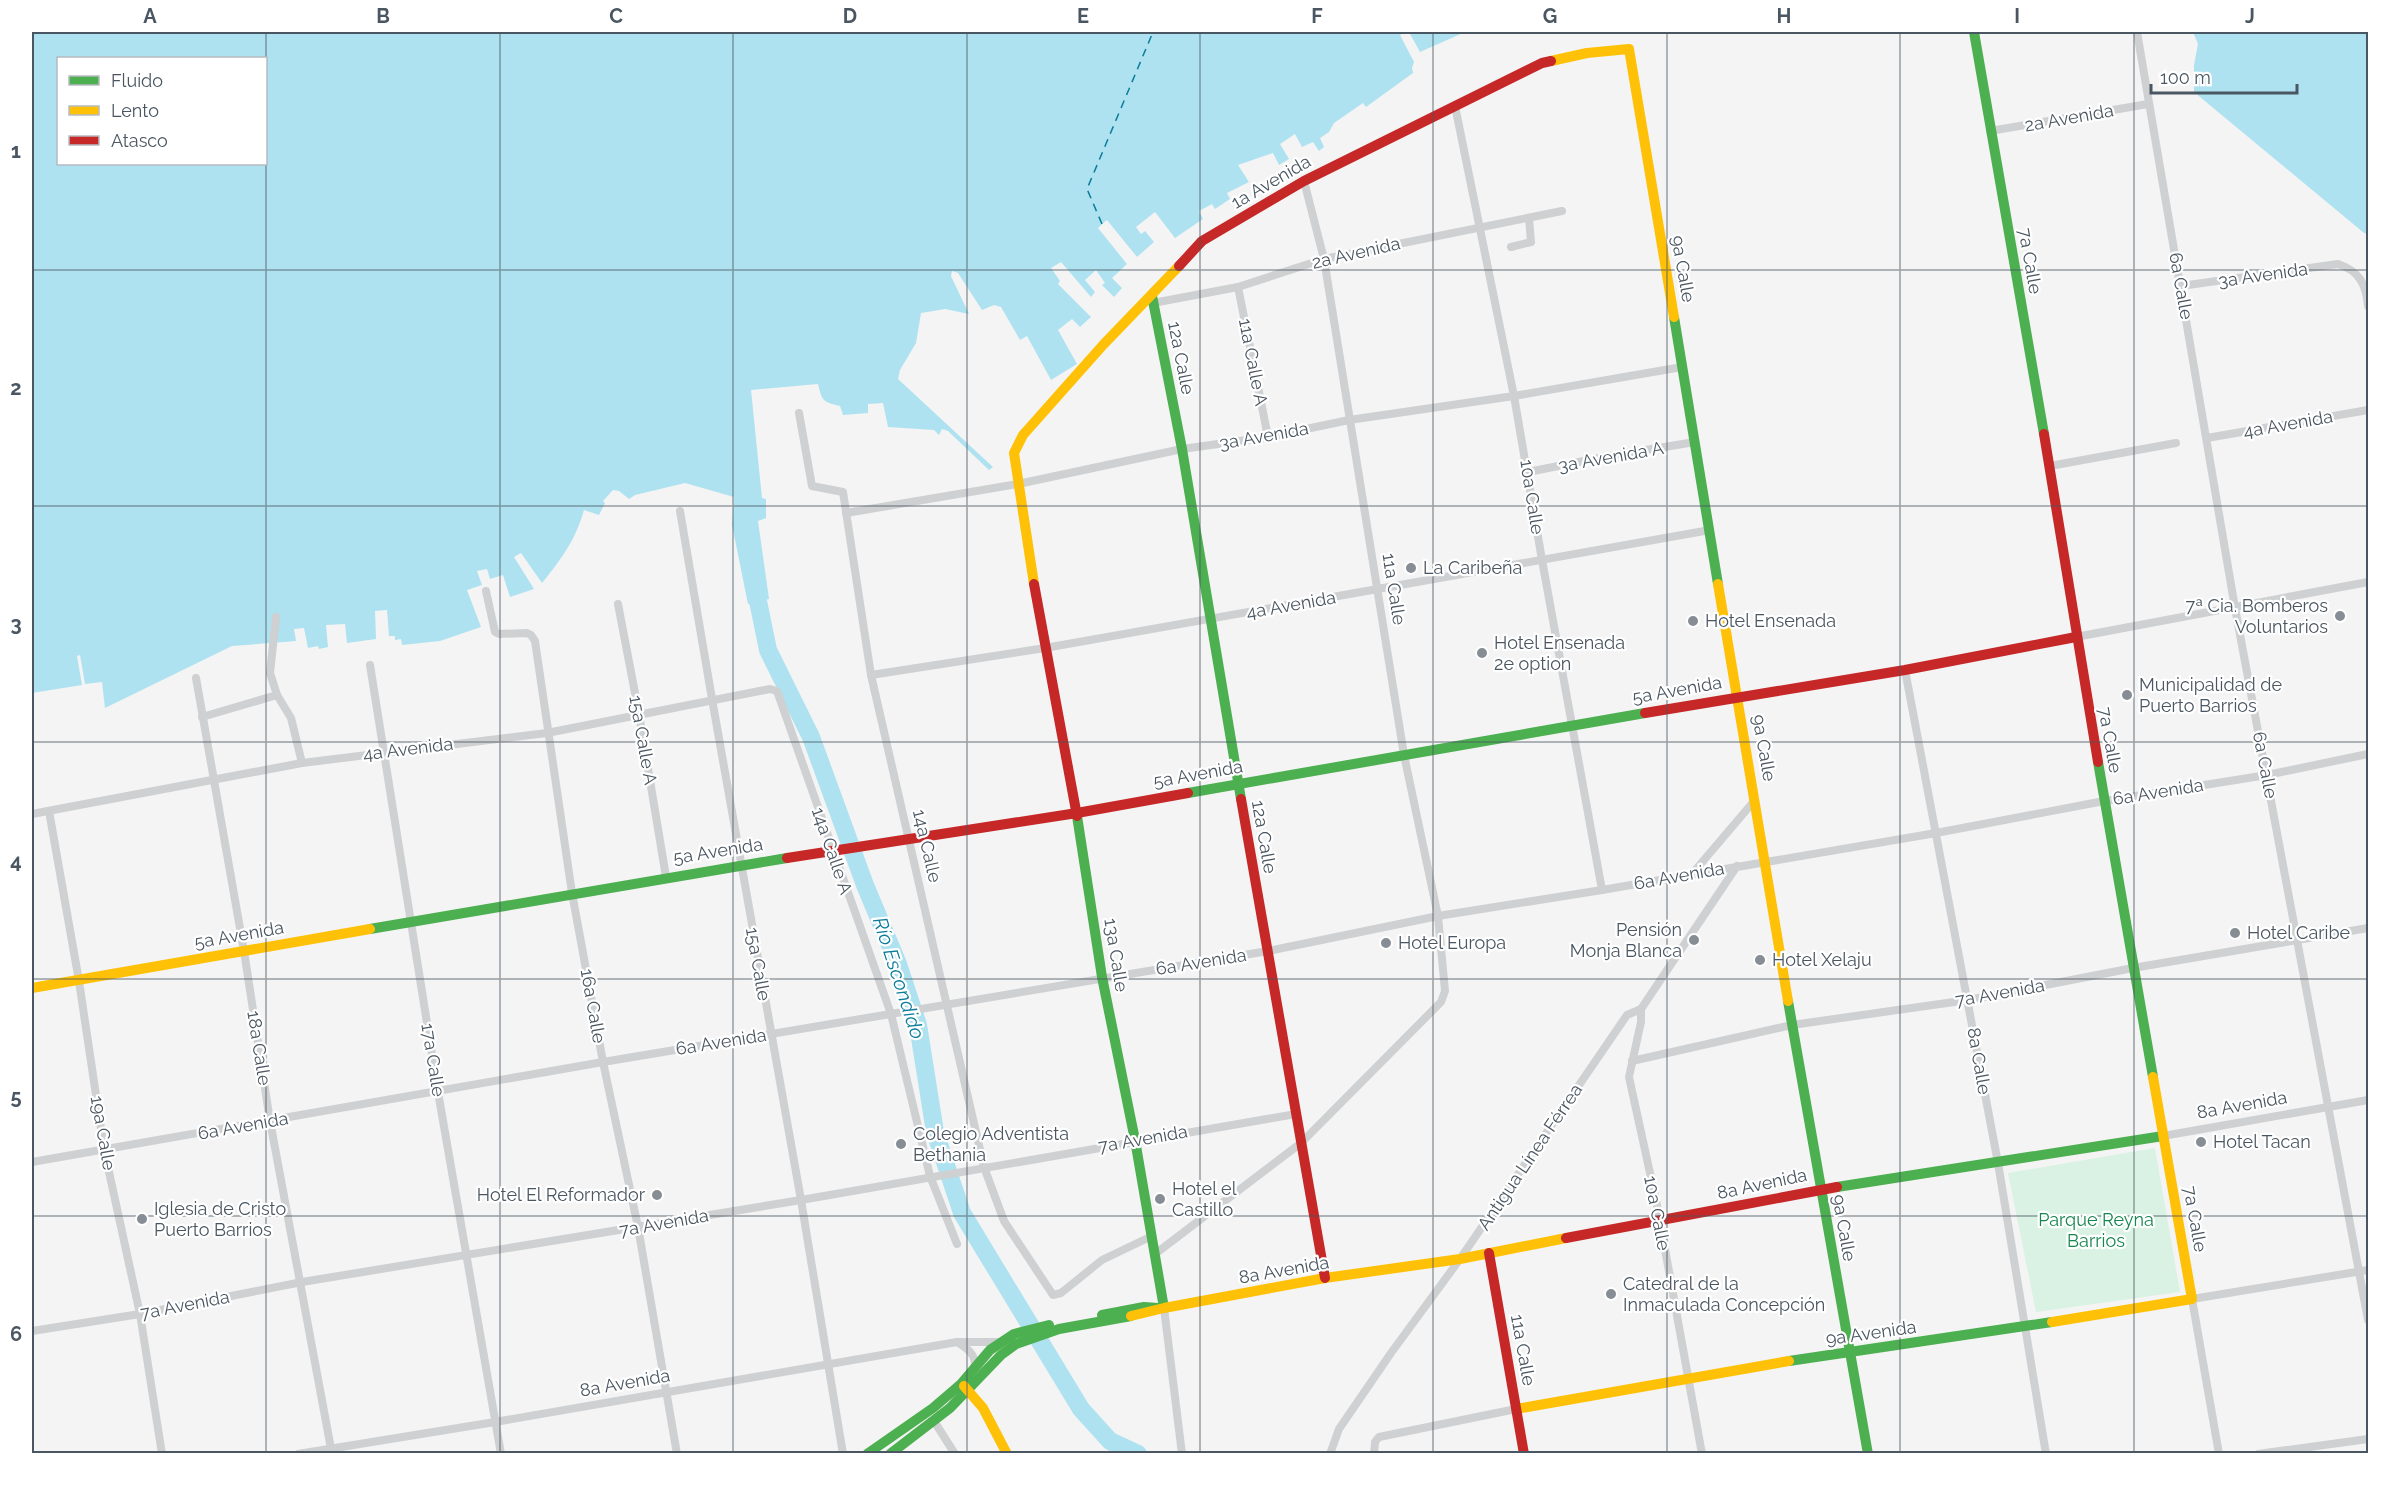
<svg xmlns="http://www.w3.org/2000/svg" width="2400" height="1485" font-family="Raleway,sans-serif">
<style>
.green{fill:#d9f2e3}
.water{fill:#aee2f0;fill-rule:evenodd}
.pier{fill:#f4f4f4}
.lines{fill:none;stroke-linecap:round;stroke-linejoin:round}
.river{stroke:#aee2f0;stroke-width:18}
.ferry{stroke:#0c7c9b;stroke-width:1.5;stroke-dasharray:8 6;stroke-linecap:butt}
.street{stroke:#ced0d2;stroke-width:8}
.fast{stroke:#4caf50;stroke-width:10}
.slow{stroke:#ffc107;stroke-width:10}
.jam{stroke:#c62828;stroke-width:10}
.grid{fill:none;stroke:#4a5661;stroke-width:1.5;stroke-opacity:0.55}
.poi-dot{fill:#868d94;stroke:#fff;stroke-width:2}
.labels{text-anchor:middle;stroke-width:4.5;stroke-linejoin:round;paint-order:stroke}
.street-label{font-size:18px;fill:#4a5661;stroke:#fff}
.poi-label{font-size:18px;fill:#4a5661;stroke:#fff;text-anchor:start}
.park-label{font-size:18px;fill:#17864f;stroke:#fff}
.water-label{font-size:20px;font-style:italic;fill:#0c7c9b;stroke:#fff}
.neatline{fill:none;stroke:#4a5661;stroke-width:2}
.grid-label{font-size:20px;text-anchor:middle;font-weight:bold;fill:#4a5661}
</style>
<rect width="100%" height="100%" fill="#f4f4f4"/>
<polygon class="green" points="2155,1148 2180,1292 2036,1312 2008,1173"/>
<g class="water">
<path d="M32 32H1406L1400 35 1414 62 1412 68 1413 73 1366 107 1363 103 1334 123 1329 132 1320 138 1324 147 1319 151 1313 142 1302 147 1295 134 1280 144 1289 159 1279 165 1273 153 1238 165 1249 182 1227 193 1230 199 1215 209 1212 204 1199 211 1203 219 1175 238 1155 212 1136 227 1141 234 1145 231 1154 242 1137 257 1106 221 1098 228 1127 264 1112 278 1122 288 1114 297 1102 285 1105 283 1096 270 1085 280 1095 292 1091 297 1061 262 1051 268 1060 281 1058 284 1091 317 1080 327 1072 319 1058 330 1077 364 1051 380 1027 336 1020 340 1001 307 994 305 982 310 958 273 952 271 951 276 969 314 945 309 921 313 916 343 900 370 898 379 993 467 989 470 948 431 942 429 939 435 934 430 888 427 883 403 868 404V413L843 415 840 406C823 402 822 401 818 384L751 390 762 498 766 499V518L758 521 769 599 748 604 732 525 734 497 685 483 635 495 629 499 619 491 613 490 603 501 605 503 599 515 584 510C575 541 562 558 542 583L521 553 514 557 534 589 510 597 503 575 490 579 487 569 477 571 482 585 467 590 481 627 440 641 402 645 401 639 395 640V636H389L387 610 375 611 376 639 347 643 345 624 326 625 328 647 319 649 318 646 308 648 304 628 294 629 296 641 232 646 105 708 102 682 85 684 80 655 77 656 82 685 32 693ZM58 58H266V164H58Z"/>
<polygon points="1409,32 1465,32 1420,52"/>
<polygon points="2193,32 2368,32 2368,234 2364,233 2194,92 2194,65 2198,44"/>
</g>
<polygon class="pier" points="1107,220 1137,257 1139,259 1134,259 1106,225 1102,228 1101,225"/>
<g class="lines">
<polyline class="river" points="758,601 768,650 811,737 865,885 898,964 918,1025 935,1132 962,1213 1081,1409 1110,1441 1138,1454"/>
<polyline class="ferry" points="1102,224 1087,189 1153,32"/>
<g class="street">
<polyline points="2137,32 2235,608 2368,1320"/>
<polyline points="1455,106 1514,396 1542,560 1602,890"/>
<polyline points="1990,131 2148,104"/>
<polyline points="1511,247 1531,242 1529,218"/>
<path d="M2181 286 2338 264C2360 271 2366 285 2368 306"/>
<polyline points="1238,287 1268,437"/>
<polyline points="1153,303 1238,287 1324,259 1562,211"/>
<polyline points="799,413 812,486 843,492 871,675 984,1167 1004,1221 1053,1295 1061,1293 1102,1260 1152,1236"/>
<polyline points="2207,438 2368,410"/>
<polyline points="2050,466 2176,443"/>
<polyline points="1528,472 1609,456 1695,442"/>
<polyline points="680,511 712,699 801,1200 843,1454"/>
<polyline points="846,513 1018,484 1182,449 1268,437 1349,420 1514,396 1682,367"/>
<polyline points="486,591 495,632 499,634 527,633 531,635 535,641 572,893 603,1062 638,1227 677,1454"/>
<polyline points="618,604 639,714 666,877"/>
<polyline points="276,617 270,673 277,695 291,718 302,763"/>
<polyline points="2076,637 2368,582"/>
<polyline points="370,665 438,1092 501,1454"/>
<polyline points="1905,670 1998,1163 2046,1454"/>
<polyline points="871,675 1045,648 1710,530"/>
<polyline points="196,678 244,951 270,1121 332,1454"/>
<polyline points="202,717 277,695"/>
<polyline points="49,811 79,981 104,1149 140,1314 162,1454"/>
<polyline points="32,814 302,763 547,733 770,689 777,691 891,1014 930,1176 957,1244"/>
<polyline points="1692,874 1755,800"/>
<polyline points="1641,1009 1641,1022 1629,1077 1657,1205 1702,1454"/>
<polyline points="1632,1061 1792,1025 1968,1000 2133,968 2368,928"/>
<polyline points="2163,1136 2368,1100"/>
<polyline points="32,1162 603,1062 1268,951 1438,916 1602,890 1936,833 2104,801 2267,775 2368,754"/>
<polyline points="1155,1254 1301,1143 1441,1002 1445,991 1438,916 1404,755 1324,259 1304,181"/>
<polyline points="1164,1308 1182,1454"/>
<polyline points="32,1331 140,1314 302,1282 801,1200 1296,1114"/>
<path d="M957 1342C968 1349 976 1354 975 1368"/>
<polyline points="934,1421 955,1454"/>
<polyline points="298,1454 495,1422 957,1342 1003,1342"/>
<polyline points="1330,1454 1339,1429 1391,1353 1460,1259 1627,1015 1641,1009 1737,866"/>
<polyline points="1374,1454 1375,1442 1379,1437 1516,1409"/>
<polyline points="2219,1454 2192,1299 2368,1270"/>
<polyline points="2258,1454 2368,1439"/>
</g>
<g class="fast">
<polyline points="1974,32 2044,434"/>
<polyline points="1152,296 1182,449 1241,799"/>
<polyline points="1674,317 1718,584"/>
<polyline points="2098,762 2153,1077"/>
<polyline points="1188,793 1645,713"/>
<polyline points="1077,816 1102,977 1135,1140 1164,1308"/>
<polyline points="370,929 787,858"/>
<polyline points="1788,1001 1868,1454"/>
<polyline points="1837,1187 2163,1136"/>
<polyline points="1102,1315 1144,1307 1158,1308"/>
<polyline points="1789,1361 2052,1322"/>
<polyline points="867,1454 933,1408 961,1384 990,1350 1014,1334 1049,1325"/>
<polyline points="890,1454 950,1408 1001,1355 1016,1344 1059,1329 1131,1316"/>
</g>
<g class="slow">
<polyline points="1551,61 1587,53 1629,49 1674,317"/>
<polyline points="1034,584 1014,453 1023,435 1103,345 1179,266"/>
<polyline points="1718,584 1788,1001"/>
<polyline points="32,988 370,929"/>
<polyline points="1131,1316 1164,1308 1325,1278 1460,1259 1566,1238"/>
<polyline points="2052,1322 2192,1299 2153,1077"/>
<polyline points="964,1386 983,1408 1007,1454"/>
<polyline points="1516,1409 1789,1361"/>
</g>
<g class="jam">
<polyline points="1179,266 1202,241 1304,181 1542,63 1551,61"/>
<polyline points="2044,434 2098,762"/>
<polyline points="1034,584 1077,816"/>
<polyline points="1645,713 1905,670 2076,637"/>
<polyline points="1241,799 1325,1278"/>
<polyline points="787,858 1077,813 1188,793"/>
<polyline points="1566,1238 1837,1187"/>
<polyline points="1489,1253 1524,1454"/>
</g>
</g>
<path class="grid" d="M266 32V1454M500 32V1454M733 32V1454M967 32V1454M1200 32V1454M1433 32V1454M1667 32V1454M1900 32V1454M2134 32V1454M32 270H2368M32 506H2368M32 742H2368M32 979H2368M32 1216H2368"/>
<g class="poi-dot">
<circle cx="1411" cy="568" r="6"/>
<circle cx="2340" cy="616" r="6"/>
<circle cx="1693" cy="621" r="6"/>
<circle cx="1482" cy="653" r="6"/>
<circle cx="2127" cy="695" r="6"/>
<circle cx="2235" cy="933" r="6"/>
<circle cx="1694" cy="940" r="6"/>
<circle cx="1386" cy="943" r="6"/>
<circle cx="1760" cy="960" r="6"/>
<circle cx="2201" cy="1142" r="6"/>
<circle cx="901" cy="1144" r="6"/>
<circle cx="657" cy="1195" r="6"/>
<circle cx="1160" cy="1199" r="6"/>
<circle cx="142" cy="1219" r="6"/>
<circle cx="1611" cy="1294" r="6"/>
</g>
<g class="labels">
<g class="street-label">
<text transform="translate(2069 118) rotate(-10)" y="6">2a Avenida</text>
<text transform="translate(1271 182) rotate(-30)" y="6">1a Avenida</text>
<text transform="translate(1356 253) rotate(-13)" y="6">2a Avenida</text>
<text transform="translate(2030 261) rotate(80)" y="6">7a Calle</text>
<text transform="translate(1683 269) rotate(80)" y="6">9a Calle</text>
<text transform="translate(2263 275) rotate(-8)" y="6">3a Avenida</text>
<text transform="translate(2181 286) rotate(80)" y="6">6a Calle</text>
<text transform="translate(1181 358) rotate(79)" y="6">12a Calle</text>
<text transform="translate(1253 362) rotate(79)" y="6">11a Calle A</text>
<text transform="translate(2288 424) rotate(-10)" y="6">4a Avenida</text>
<text transform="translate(1264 436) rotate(-10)" y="6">3a Avenida</text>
<text transform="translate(1611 457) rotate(-10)" y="6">3a Avenida A</text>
<text transform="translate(1532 497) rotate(81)" y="6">10a Calle</text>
<text transform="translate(1394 589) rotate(81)" y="6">11a Calle</text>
<text transform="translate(1291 605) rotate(-10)" y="6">4a Avenida</text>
<text transform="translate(1677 690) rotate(-10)" y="6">5a Avenida</text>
<text transform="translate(643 740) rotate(80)" y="6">15a Calle A</text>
<text transform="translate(2110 740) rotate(80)" y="6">7a Calle</text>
<text transform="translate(1764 748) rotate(80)" y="6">9a Calle</text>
<text transform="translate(408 749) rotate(-7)" y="6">4a Avenida</text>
<text transform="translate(2265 765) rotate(79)" y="6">6a Calle</text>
<text transform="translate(1198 774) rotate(-10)" y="6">5a Avenida</text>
<text transform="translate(2158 792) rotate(-9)" y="6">6a Avenida</text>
<text transform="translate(1264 837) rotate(80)" y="6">12a Calle</text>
<text transform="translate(927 846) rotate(77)" y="6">14a Calle</text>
<text transform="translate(718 851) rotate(-9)" y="6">5a Avenida</text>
<text transform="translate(832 851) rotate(71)" y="6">14a Calle A</text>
<text transform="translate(1679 876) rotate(-10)" y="6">6a Avenida</text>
<text transform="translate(239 935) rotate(-10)" y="6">5a Avenida</text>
<text transform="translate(1116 955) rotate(81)" y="6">13a Calle</text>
<text transform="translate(1201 962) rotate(-9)" y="6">6a Avenida</text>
<text transform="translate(758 964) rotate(80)" y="6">15a Calle</text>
<text transform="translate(2000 993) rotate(-10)" y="6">7a Avenida</text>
<text transform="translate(593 1006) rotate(80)" y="6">16a Calle</text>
<text transform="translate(721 1042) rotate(-9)" y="6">6a Avenida</text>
<text transform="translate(259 1048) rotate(81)" y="6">18a Calle</text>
<text transform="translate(433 1060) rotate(81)" y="6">17a Calle</text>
<text transform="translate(1979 1061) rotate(80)" y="6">8a Calle</text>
<text transform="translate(2242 1105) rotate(-10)" y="6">8a Avenida</text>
<text transform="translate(243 1126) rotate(-10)" y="6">6a Avenida</text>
<text transform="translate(103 1133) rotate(80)" y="6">19a Calle</text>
<text transform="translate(1143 1139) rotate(-10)" y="6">7a Avenida</text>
<text transform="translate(1530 1157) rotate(-56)" y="6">Antigua Línea Férrea</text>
<text transform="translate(1762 1184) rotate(-12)" y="6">8a Avenida</text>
<text transform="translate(1657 1213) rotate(79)" y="6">10a Calle</text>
<text transform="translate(2195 1219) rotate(80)" y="6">7a Calle</text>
<text transform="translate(664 1223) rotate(-10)" y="6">7a Avenida</text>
<text transform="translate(1844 1228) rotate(80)" y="6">9a Calle</text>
<text transform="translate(1284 1270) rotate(-10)" y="6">8a Avenida</text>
<text transform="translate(185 1305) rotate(-11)" y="6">7a Avenida</text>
<text transform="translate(1871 1333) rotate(-8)" y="6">9a Avenida</text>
<text transform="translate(1523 1350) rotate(80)" y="6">11a Calle</text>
<text transform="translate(625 1383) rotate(-10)" y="6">8a Avenida</text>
</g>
<g class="poi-label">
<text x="1423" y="574">La Caribeña</text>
<text x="2328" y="612" text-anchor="end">7ª Cia. Bomberos<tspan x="2328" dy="21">Voluntarios</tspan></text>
<text x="1705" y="627">Hotel Ensenada</text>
<text x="1494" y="649">Hotel Ensenada<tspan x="1494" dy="21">2e option</tspan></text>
<text x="2139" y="691">Municipalidad de<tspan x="2139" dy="21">Puerto Barrios</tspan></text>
<text x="1682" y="936" text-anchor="end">Pensión<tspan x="1682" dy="21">Monja Blanca</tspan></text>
<text x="2247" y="939">Hotel Caribe</text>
<text x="1398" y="949">Hotel Europa</text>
<text x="1772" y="966">Hotel Xelaju</text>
<text x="913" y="1140">Colegio Adventista<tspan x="913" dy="21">Bethania</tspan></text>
<text x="2213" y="1148">Hotel Tacan</text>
<text x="1172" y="1195">Hotel el<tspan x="1172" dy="21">Castillo</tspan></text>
<text x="645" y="1201" text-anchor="end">Hotel El Reformador</text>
<text x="154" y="1215">Iglesia de Cristo<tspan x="154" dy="21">Puerto Barrios</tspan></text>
<text x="1623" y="1290">Catedral de la<tspan x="1623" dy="21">Inmaculada Concepción</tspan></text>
</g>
<g class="park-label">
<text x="2096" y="1226">Parque Reyna<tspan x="2096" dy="21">Barrios</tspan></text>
</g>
<g class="water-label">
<text transform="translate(899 978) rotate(72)" y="7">Río Escondido</text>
</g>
</g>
<rect width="2400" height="1485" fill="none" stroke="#ffffff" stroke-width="66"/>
<rect x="57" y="57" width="210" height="108" fill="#ffffff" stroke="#b7bbc0" stroke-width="1.5"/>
<rect x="69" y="76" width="30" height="9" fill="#4caf50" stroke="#b7bbc0" stroke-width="1.5"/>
<text x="111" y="87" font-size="18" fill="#4a5661">Fluido</text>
<rect x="69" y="106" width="30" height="9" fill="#ffc107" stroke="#b7bbc0" stroke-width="1.5"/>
<text x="111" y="117" font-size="18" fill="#4a5661">Lento</text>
<rect x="69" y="136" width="30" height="9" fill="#c62828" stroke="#b7bbc0" stroke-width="1.5"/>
<text x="111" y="147" font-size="18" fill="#4a5661">Atasco</text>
<path d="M2151 84v9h146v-9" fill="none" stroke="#4a5661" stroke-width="3"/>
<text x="2160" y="84" font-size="18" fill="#4a5661" stroke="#ffffff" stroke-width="4.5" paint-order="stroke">100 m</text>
<rect x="33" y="33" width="2334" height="1419" class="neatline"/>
<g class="grid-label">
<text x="150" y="23">A</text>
<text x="383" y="23">B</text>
<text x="616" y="23">C</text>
<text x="850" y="23">D</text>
<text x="1083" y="23">E</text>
<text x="1317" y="23">F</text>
<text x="1550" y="23">G</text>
<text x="1784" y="23">H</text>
<text x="2017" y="23">I</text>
<text x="2250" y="23">J</text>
<text x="16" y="158">1</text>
<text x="16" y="395">2</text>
<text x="16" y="631">3</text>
<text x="16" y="868">4</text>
<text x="16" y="1104">5</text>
<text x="16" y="1341">6</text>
</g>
</svg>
